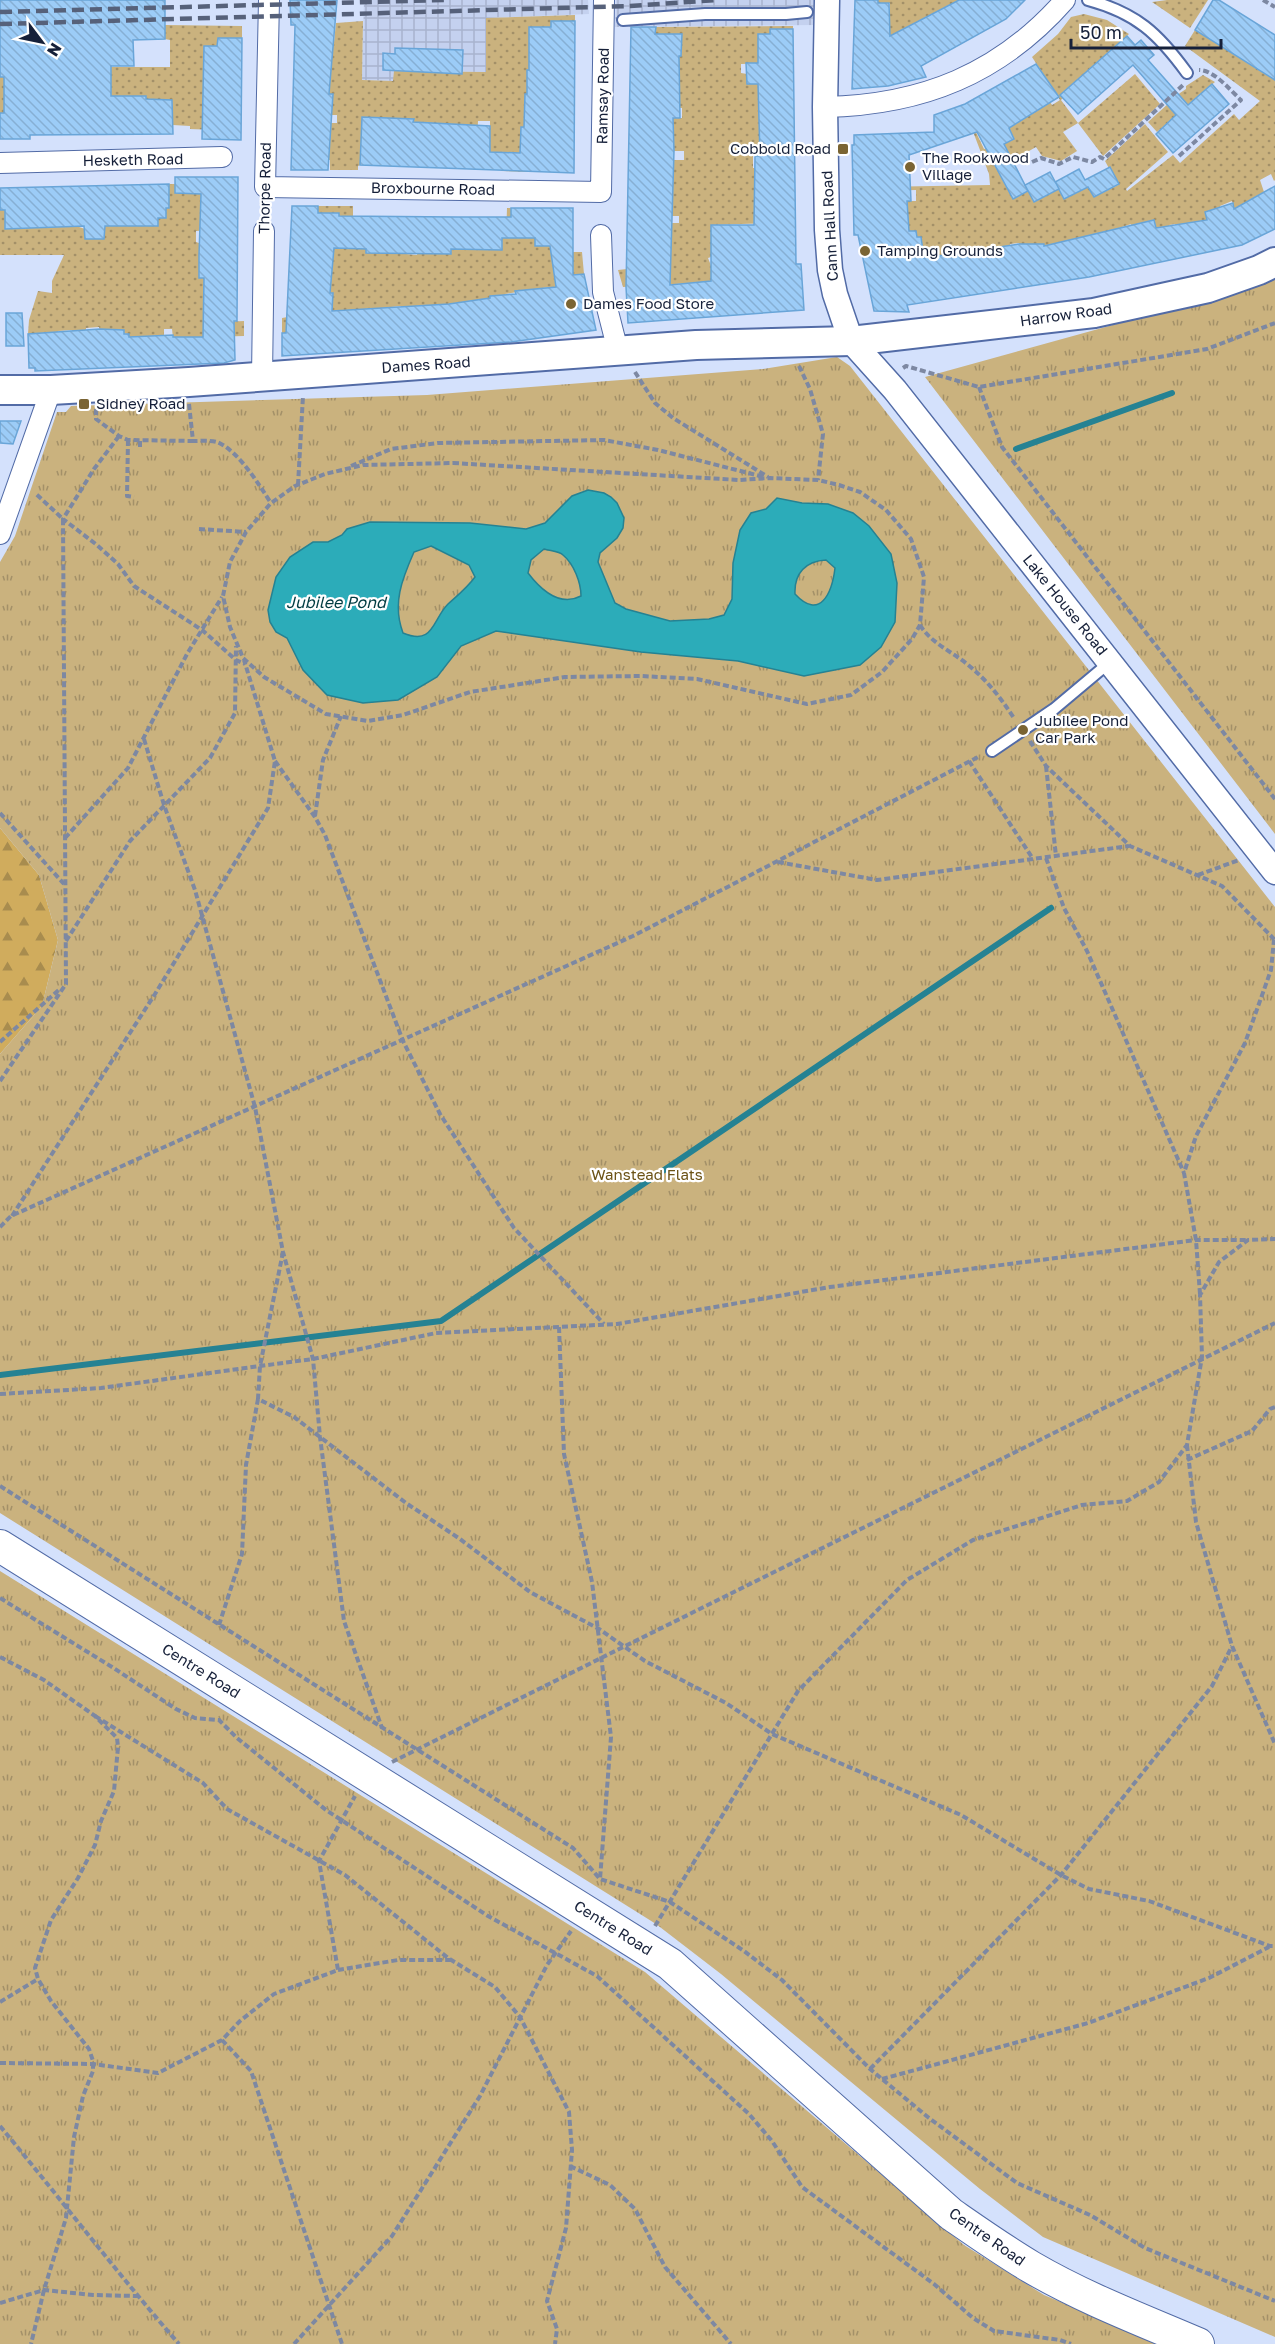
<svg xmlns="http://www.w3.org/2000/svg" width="1275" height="2344" font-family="'Golos Text',sans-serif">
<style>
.industrial{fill:url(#industrial-grid)}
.grass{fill:url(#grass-dots)}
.forest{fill:url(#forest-firs)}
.park{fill:url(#park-tufts)}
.water{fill:#2cacb9;stroke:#258293;stroke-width:1.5;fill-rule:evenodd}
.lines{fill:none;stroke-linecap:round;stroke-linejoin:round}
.stream{stroke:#258293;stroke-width:6}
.building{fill:url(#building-back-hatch);stroke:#69a5d8;stroke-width:1.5;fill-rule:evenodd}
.service-casing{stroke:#526ba6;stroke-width:14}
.minor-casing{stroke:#526ba6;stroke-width:22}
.tertiary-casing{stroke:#526ba6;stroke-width:27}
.secondary-casing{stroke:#526ba6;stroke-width:32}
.primary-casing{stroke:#526ba6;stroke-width:34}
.path{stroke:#7d88a2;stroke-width:4;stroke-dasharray:6 3;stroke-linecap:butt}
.service{stroke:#fff;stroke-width:10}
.minor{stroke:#fff;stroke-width:20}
.tertiary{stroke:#fff;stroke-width:24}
.secondary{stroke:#fff;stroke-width:28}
.primary{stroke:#fff;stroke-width:32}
.rail{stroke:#56617a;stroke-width:4.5;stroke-dasharray:12 6;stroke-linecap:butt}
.poi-dot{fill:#7a6433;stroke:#fff;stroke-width:2}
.labels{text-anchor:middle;stroke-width:4.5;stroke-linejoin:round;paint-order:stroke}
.street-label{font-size:15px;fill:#162039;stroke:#fff}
.poi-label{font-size:15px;fill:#162039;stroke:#fff;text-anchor:start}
.park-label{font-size:15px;fill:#6c5317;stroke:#fff}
.water-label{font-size:16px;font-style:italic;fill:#013c42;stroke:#fff}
</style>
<defs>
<pattern id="industrial-grid" width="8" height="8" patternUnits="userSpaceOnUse" patternTransform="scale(1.5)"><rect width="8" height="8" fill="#c4d1ef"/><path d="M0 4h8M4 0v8" fill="none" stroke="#a8b3ce"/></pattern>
<pattern id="grass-dots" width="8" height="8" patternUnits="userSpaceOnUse" patternTransform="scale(1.5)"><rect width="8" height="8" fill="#cab27e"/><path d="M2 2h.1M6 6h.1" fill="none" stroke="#a39068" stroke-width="1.8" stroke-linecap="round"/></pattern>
<pattern id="forest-firs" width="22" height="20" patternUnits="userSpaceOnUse" patternTransform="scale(1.5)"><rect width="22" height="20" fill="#d0ac5d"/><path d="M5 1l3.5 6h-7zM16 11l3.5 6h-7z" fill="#a88c4e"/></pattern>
<pattern id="park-tufts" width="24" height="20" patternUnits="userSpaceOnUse" patternTransform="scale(1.5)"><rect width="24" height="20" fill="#cab27e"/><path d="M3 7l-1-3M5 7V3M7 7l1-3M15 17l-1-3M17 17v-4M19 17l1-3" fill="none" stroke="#a39068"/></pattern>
<pattern id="building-back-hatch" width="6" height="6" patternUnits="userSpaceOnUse" patternTransform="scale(1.5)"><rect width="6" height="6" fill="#9cccf7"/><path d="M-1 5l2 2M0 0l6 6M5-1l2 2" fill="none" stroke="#86afd4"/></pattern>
</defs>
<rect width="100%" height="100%" fill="#d4e1fc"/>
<g class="industrial">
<polygon points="364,0 588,0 589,14 486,18 486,72 394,71 394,81 362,80"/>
<polygon points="616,0 818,0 817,25 615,27"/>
</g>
<g class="grass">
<polygon points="878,0 967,0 955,20 947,6 929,16 936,32 905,70 877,19 890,18 890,3 878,3"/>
<polygon points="1167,0 1208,0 1190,28 1152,2"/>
<polygon points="1084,14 1107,20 1129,34 1061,94 1063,98 1061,100 1078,123 1135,74 1160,104 1103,156 1078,123 1063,132 1077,151 1061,161 1042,156 1036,147 998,169 1013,198 1028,191 1059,189 1064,199 1088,187 1094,197 1118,185 1105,161 1145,124 1168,152 1126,189 1127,191 1173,155 1180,163 1234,114 1239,120 1260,101 1185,46 1195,30 1275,80 1275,180 1274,181 1271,174 1260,180 1264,192 1255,197 1238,221 1232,201 1220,206 1220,210 1206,212 1207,220 1176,226 1175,224 1169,225 1170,229 1157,230 1154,220 1148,221 1149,226 1132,227 1131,224 1119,228 1123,247 1084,237 1076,238 1046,258 1044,244 1035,244 1022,263 1019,243 1010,244 1010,248 953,254 914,261 912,251 923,250 921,238 917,237 909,231 906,201 916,201 916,190 884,191 876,187 990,185 989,174 963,105 984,149 1014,139 1006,122 1041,88 1052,105 1060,100 1032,57 1058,34 1071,17"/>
<path d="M575 15V21H551V27H529L531 70H527V80L550 81V94H525V115L549 127 521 128V137L529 138V172L501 171V152H490V121H478L477 144C443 121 447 115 413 140V119L391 118 390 140 377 130V117H365L360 165 358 166V170H330V160L317 159V123H337V115H329L333 94H329L330 77 320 42H334L336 23 363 21 362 80 393 81 394 71 486 72V18Z"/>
<polygon points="165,25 242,26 242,38 218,38 217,46 204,46 204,63 216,130 190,129 190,126 173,125 172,100 163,100 163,110 146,100 146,97 111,108 111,90 4,94 4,113 0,113 0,77 25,67 170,67 170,40 165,39"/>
<path d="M793 26V29L770 30V63L741 64V73L747 74V84H770L759 117V156H753V168L771 169C759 189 753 195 755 218L771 223 712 225 711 257 708 258 712 268 719 274 711 275V282L623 287 618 270 671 264V223H679V216H672L654 160H684V151H673V118H682V108H674L655 56H681L682 34H655L656 27Z"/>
<polygon points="1203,75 1215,82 1157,132 1148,122 1180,93 1186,89 1186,86"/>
<polygon points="169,184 175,184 175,193 201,194 216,230 196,231 196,242 199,243 215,278 204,282 203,304 215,304 215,314 203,315 203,323 244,321 244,336 173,338 172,329 164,329 164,337 129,339 129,334 100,331 99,327 86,328 86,335 72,336 72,330 58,331 58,342 36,333 28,334 29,320 38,291 52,293 52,281 64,255 0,255 0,210 5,210 6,229 26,229 26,209 85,229 85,239 104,239 105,226 112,226 118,208 118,226 157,226 158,218 165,218 166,208 169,208"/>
<path d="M318 206H353V238L366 249 367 253H379L406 237V254L417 255 418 249 431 238V254H451V238L462 249 477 250 478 239 502 250V238H506L507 208H511V223L551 224 536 246H550V252H582L584 274 559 306 549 287 505 294 510 314H506L498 295 490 296 491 307 478 310V300L467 301 469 317 456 303 439 305 405 348 401 306 391 307 392 324 380 325 378 308C345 310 316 332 282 333V318L332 309 333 293 318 292 324 273H332V266H319L338 213H318Z"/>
</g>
<polygon class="forest" points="0,828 39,875 58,940 42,1006 0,1054"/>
<g class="park">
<polygon points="1275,275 1275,834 925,377 1196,302"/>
<polygon points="837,357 850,366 1275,907 1275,2337 1043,2237 980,2189 721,1974 656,1924 0,1513 0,1054 42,1006 58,940 39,875 0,828 0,562 15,536 57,412 66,412 71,406 427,395 763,369"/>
<polygon points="0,1571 645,1972 964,2245 1044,2295 1161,2344 0,2344"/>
</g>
<path class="water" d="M588 490 604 493 611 497 617 503 624 518 623 528 617 538 600 553 598 562 615 603 626 609 670 621 709 619 724 615 732 599 733 563 740 530 751 513 766 509 777 498 802 503 828 504 853 513 869 526 891 554 897 583 895 622 881 647 860 665 804 676 738 661 641 652 496 631 461 646 437 677 398 700 363 703 327 695 303 670 287 638 276 632 270 622 268 610 276 577 290 557 313 542H328L342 535 347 529 370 522 470 523 526 529 545 523 572 496ZM431 546 469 565 475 577C467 588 458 595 448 604 432 620 434 646 403 633 392 604 402 579 414 552ZM544 549C550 551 559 551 563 555 574 564 581 583 581 596 560 607 541 590 528 573L531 560ZM826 560 835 568C832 593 820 621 795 594 794 573 806 561 826 560Z"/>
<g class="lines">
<g class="stream">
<polyline points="1016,449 1172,393"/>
<polyline points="0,1375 441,1321 1051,908"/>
</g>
</g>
<g class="building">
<polygon points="0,0 165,0 165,39 133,40 134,66 111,66 111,96 146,96 146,99 172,100 173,134 30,135 30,139 0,139 0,113 4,113 4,77 0,77"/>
<polygon points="290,0 337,0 329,94 333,94 328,170 291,170 295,25 291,25"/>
<polygon points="855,0 878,0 878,3 889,3 890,36 959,0 1025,0 1006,19 921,66 926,77 888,86 852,89"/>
<polygon points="1213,0 1219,0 1275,35 1275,80 1195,30"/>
<polygon points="551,21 575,21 574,173 360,165 362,117 414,119 413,122 490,126 490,152 520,153 521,127 524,127 525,94 527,94 527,70 529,70 529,27 551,27"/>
<polygon points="631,27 656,27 655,34 682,34 681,56 679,56 680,118 673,118 674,151 670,285 711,281 711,225 754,225 755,156 760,156 758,84 747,84 746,63 758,63 758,34 770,34 770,29 793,29 796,264 801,264 804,310 628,323 626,287"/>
<polygon points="1127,36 1135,45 1141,40 1154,55 1148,60 1188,105 1212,84 1229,104 1173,153 1156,134 1176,115 1133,65 1078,114 1060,95"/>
<polygon points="218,38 242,38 241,140 202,139 204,46 217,46"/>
<polygon points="395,48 463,50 462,74 383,70 383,53 395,54"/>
<polygon points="1036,64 1059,97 1009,128 1014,139 1004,144 1028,191 1013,199 977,132 909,155 911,201 907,201 909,231 916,231 917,237 921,237 924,258 1019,244 1044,244 1044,246 1154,220 1156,228 1207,220 1205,212 1233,203 1234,209 1275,186 1275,229 1242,245 1089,277 907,305 909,312 874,311 858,235 854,235 852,145 854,145 854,135 934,132 934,115 965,104"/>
<polygon points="1110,167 1119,184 1094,197 1088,187 1064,199 1055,182 1079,169 1085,180"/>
<polygon points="1050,172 1059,189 1034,202 1025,185"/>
<polygon points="175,177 238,177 237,321 234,321 235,360 224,363 35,371 35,368 29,368 28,334 100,329 124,330 124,334 129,334 129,337 173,335 173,337 203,337 204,278 199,278 199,255 201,194 175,193"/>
<polygon points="169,184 169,208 166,208 166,218 158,218 158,226 105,226 104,239 85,239 84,226 5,229 5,210 0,210 0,188"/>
<path d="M292 206H318V213H339V216L457 217H511V208H573V275L584 274 596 330 511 342 282 356V333H286L287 311ZM502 238H535V246H550L556 287 515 291 516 294 490 296V298L449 304 332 311 333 293H330L334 248 366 249V253L451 254V249L502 250Z"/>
<polygon points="6,313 22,313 24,346 6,346"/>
<polygon points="0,421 21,421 13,444 0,443"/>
</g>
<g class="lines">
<g class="service-casing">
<g id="service">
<path d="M1088 0C1136 13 1158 33 1187 73"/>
<polyline points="623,20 705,14 786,14 807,12"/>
<polyline points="992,751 1054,709 1110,662"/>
</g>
</g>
<g class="minor-casing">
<g id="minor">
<polyline points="269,0 265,187 601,192 604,0"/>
<path d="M825 107C922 105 1000 74 1065 0"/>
<polyline points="0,163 222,157"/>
<polyline points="601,235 603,292 618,351"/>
<polyline points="262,377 264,231"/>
<polyline points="0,534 51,390"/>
</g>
</g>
<g class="tertiary-casing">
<polyline id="tertiary" points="827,0 825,107 827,230 830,270 835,294 851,341 895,390 1275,872"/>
</g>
<g class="secondary-casing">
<polyline id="secondary" points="0,390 51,390 189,382 696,345 851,341 1094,313 1208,288 1259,270 1275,262"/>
</g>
<g class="primary-casing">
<path id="primary" d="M0 1546 670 1964 951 2214C977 2232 1004 2251 1031 2267 1084 2298 1142 2320 1198 2344"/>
</g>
<g class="path">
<polyline points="1263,0 1275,7"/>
<path d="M1179 156 1241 100C1230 90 1214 70 1199 70"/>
<polyline points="1032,162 1041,158 1059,164 1073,157 1092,162 1100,157 1104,159 1183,85"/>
<polyline points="799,366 810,389 823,434 818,480"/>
<polyline points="903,368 906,366 979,387 1207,349 1275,323"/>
<polyline points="635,372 655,403 673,418 768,477"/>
<polyline points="979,387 1002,447 1275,799"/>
<path d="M189 404 193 441C200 441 210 440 217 442 239 451 259 485 271 503"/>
<polyline points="96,409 96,419 119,436 128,440 193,441"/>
<polyline points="119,436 94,469 63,519 97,545 118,564 134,586 202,630 236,660 245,664"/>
<polyline points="128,440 127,496 134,497"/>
<polyline points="140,441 140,447"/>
<polygon points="453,463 739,480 770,478 818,480 839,485 860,492 886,510 911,539 924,577 920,625 912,639 882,672 851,695 807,704 697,679 641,676 565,677 470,692 403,715 368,721 326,714 264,677 243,658 230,627 223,596 230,562 246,532 271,503 295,486 325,474 363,465"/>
<polyline points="351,466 391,449 438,443 604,440 658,450 764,477"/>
<polyline points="298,485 303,396"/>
<polyline points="199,529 246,532"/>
<path d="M920 625C931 643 951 651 967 664 987 680 1000 697 1014 718"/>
<polyline points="144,739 164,805 195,890 255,1107 283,1252 313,1359 320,1437 344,1621 382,1728"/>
<polyline points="1030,741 1046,766 1130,846 1222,886 1275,940"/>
<polyline points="275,761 315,817 325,835 403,1041 440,1114 514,1228 604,1324"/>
<polyline points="969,761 1033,859"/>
<polyline points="1046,766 1056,856"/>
<polyline points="0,813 64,884"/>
<polyline points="315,816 323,760 341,716"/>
<polyline points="65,838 128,768 187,654 222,597"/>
<polyline points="1046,858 1064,908 1087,951 1184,1173"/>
<polyline points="778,862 877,880 1129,846"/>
<polyline points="1198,875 1239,860"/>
<polyline points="66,941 130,841 210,758 235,713 236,646"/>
<polyline points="0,1042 60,989"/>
<polyline points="0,1081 66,984 63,519 35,493"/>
<polyline points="12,1216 155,994 268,808 275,761 244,660"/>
<polyline points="0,1227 11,1216 633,936 980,756"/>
<polyline points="283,1252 260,1366 258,1399 294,1417 406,1503 460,1539 530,1592 599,1629 645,1661 726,1703 772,1734 961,1815 1061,1875 1089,1889 1149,1901 1270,1946 1275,1946"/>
<polyline points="1200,1294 1196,1240 1184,1173 1196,1136 1245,1043 1271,970 1274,940"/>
<polyline points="559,1327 564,1454 592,1582 611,1737 600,1879"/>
<polyline points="0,1394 101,1388 260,1366 313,1359 436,1333 617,1324 830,1287 1196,1240 1248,1240"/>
<polyline points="1187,1445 1196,1522 1232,1646 1275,1744"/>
<polyline points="1187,1460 1252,1431 1270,1409 1275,1407"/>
<polyline points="0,1486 573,1848 600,1879 670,1902 744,1951 782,1980 870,2069 929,2118 1017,2183 1090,2215 1145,2248 1275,2301"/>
<polyline points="0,1598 112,1667 176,1709 195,1718 219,1720 237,1738 326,1810 488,1916 597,1976 749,2114 772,2141 802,2187 934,2284 973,2318 994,2331 1060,2340 1071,2344"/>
<polyline points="219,1625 242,1554 246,1465 258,1399"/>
<polyline points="0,1657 44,1680 95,1716 117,1738 118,1747 114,1791 101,1821 95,1845 78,1878 51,1920 35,1968 38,1979 51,2001 89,2049 93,2061 93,2071 83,2096 74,2137 66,2218 44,2290 31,2344"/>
<polyline points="95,1716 203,1783 227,1809 345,1875 448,1958 495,1987 520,2017 569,2112 572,2150 566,2228 547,2301 557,2329 555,2344"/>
<polyline points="392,1762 1275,1323"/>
<polyline points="655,1926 798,1691 907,1580 973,1540 1082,1505 1127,1501 1159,1482 1187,1445 1202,1357 1200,1295 1219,1262 1248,1240 1275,1239"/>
<polyline points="338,1970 398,1960 451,1960"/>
<polyline points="0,2002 38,1979"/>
<polyline points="222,2040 251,2071 342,2344"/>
<polyline points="0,2063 93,2064 158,2073 222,2040 240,2021 274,1994 338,1970 319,1861 355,1796"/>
<polyline points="870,2069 1061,1875 1212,1686 1232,1646"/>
<polyline points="882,2079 1088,2023 1209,1978 1269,1947"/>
<path d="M0 2126C60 2198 117 2273 179 2344"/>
<polyline points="570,2166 610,2185 635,2209 665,2267 731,2344"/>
<polyline points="0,2303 44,2290 93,2295 137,2296"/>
<polyline points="294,2344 392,2236 480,2096 547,1965 571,1931"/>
</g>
<use href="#service" class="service"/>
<use href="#minor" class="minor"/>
<use href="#tertiary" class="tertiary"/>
<use href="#secondary" class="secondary"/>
<use href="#primary" class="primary"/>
<g class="rail">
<polyline points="0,12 444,0"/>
<polyline points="0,24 630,6 718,0"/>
</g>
</g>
<g class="poi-dot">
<rect x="837" y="143" width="12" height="12" rx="3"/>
<circle cx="910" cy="167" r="6"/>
<circle cx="865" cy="251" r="6"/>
<circle cx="571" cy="304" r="6"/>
<rect x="78" y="398" width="12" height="12" rx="3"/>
<circle cx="1023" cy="730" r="6"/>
</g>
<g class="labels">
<g class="street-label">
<text transform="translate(603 96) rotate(-89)" y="5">Ramsay Road</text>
<text transform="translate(133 160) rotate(-1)" y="5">Hesketh Road</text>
<text transform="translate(265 188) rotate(-89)" y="5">Thorpe Road</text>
<text transform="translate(433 189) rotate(1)" y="5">Broxbourne Road</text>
<text transform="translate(830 226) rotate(-93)" y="5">Cann Hall Road</text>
<text transform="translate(1066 315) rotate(-8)" y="5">Harrow Road</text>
<text transform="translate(426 365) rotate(-4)" y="5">Dames Road</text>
<text transform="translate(1065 605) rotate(51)" y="5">Lake House Road</text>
<text transform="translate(201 1671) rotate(32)" y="5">Centre Road</text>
<text transform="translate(613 1928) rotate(32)" y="5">Centre Road</text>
<text transform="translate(987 2237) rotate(35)" y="5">Centre Road</text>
</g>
<g class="poi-label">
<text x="831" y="154" text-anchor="end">Cobbold Road</text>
<text x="922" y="163">The Rookwood<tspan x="922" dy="17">Village</tspan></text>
<text x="877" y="256">Tamping Grounds</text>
<text x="583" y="309">Dames Food Store</text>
<text x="96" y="409">Sidney Road</text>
<text x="1035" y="726">Jubilee Pond<tspan x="1035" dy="17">Car Park</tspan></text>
</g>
<g class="park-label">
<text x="647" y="1180">Wanstead Flats</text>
</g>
<g class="water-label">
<text x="336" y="608">Jubilee Pond</text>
</g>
</g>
<g transform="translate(42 42) rotate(122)" stroke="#ffffff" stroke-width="4.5" paint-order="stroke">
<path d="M0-4.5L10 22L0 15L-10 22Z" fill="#162039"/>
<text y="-9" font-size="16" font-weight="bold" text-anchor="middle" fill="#162039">N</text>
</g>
<path d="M1071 39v9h150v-9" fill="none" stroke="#162039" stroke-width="3"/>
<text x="1080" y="39" font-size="18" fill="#162039" stroke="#ffffff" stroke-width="4.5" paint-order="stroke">50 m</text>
</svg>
